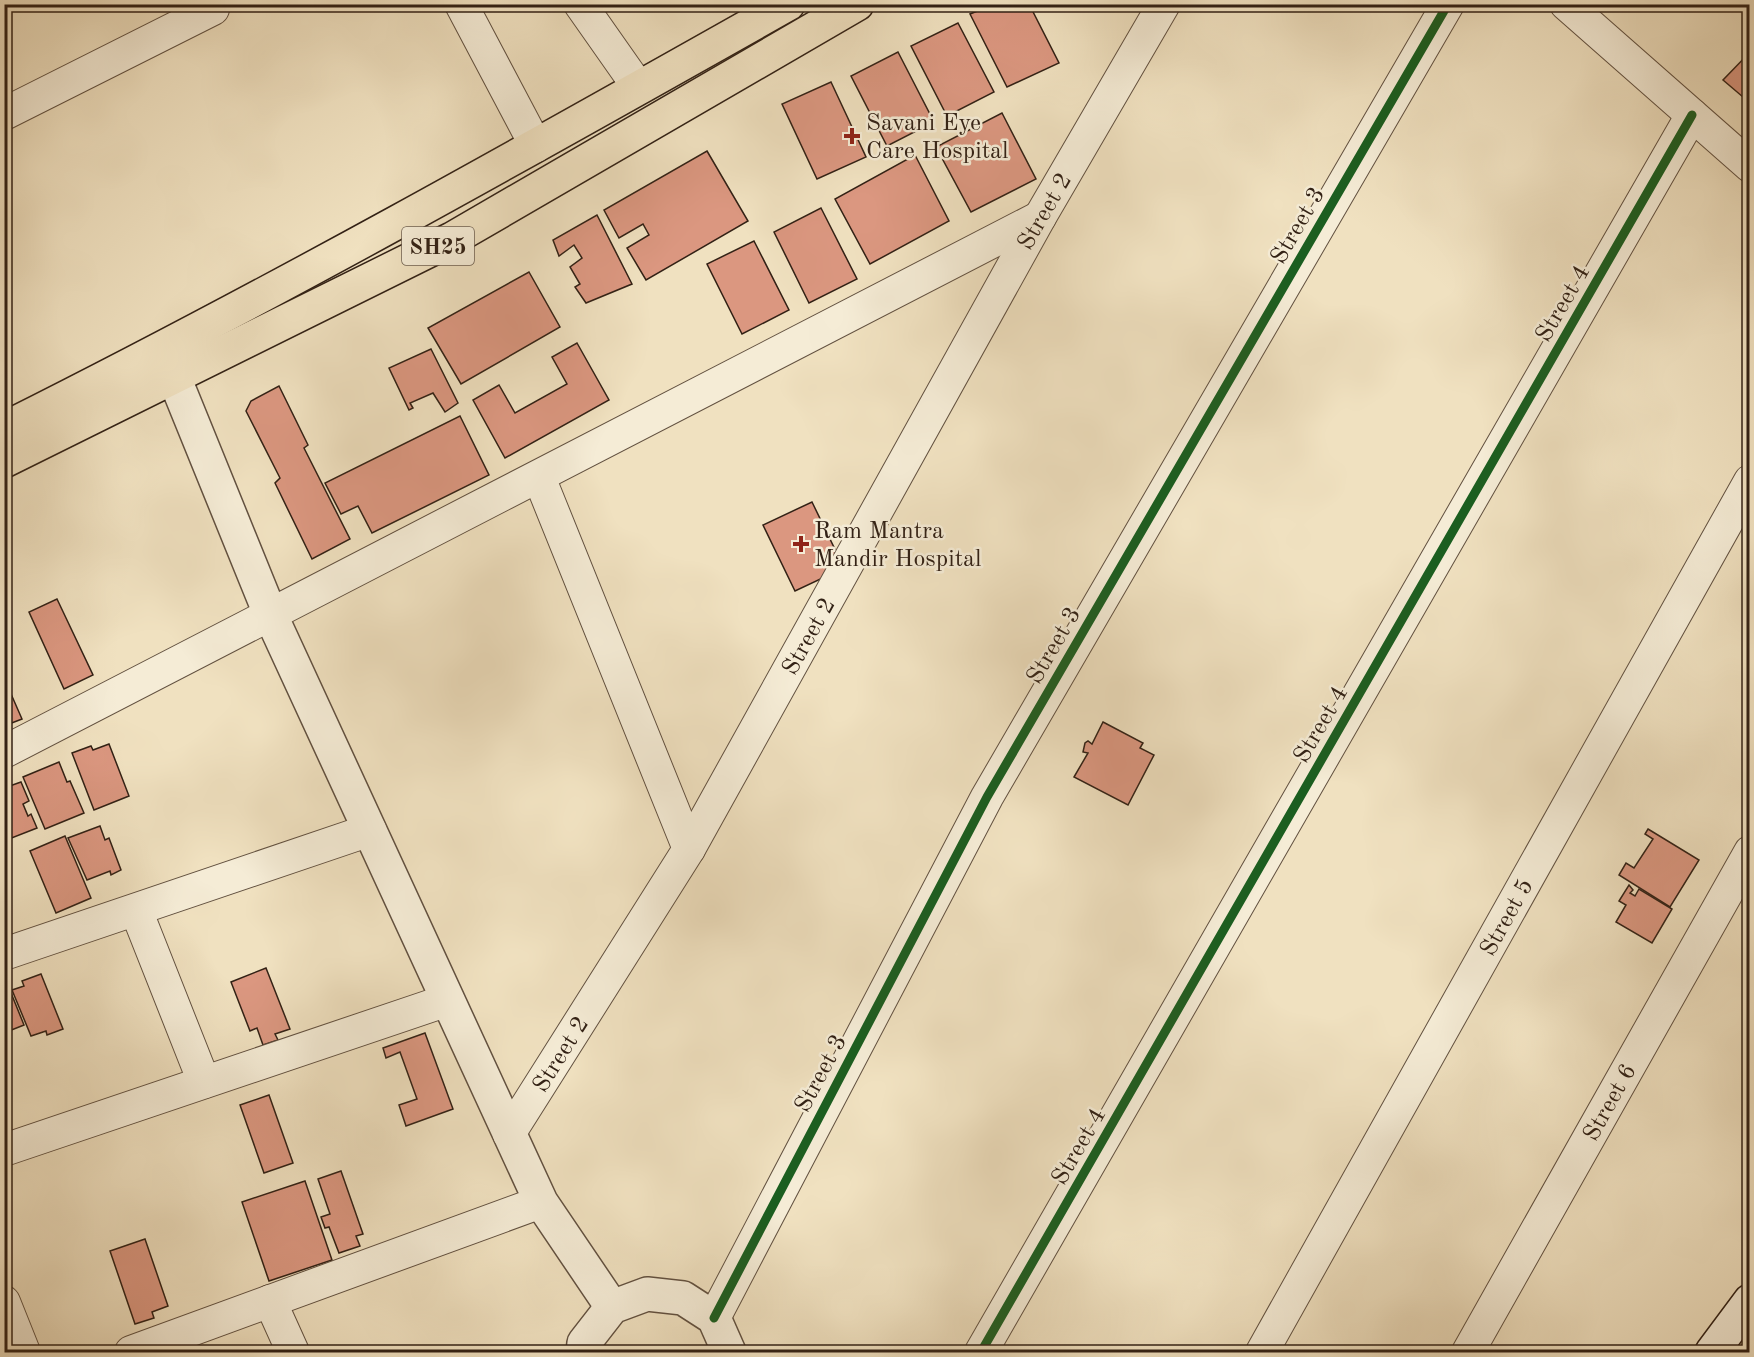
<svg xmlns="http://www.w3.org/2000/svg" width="1754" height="1357" font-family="'Old Standard TT',serif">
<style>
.building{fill:#db9780;stroke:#322115;stroke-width:1.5}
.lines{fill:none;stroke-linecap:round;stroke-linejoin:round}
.minor-casing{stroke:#625140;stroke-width:34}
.tertiary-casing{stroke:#625140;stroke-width:36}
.secondary-casing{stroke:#322115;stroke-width:36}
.primary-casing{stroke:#322115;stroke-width:36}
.minor{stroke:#f5ecd6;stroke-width:32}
.tertiary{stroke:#f5ecd6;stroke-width:33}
.secondary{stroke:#f5ecd6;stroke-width:33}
.primary{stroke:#f0e1c0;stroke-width:33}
.cycleway-casing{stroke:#f5ecd6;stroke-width:13}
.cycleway{stroke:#1b5e20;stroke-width:9}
.poi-dot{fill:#8f2418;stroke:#f5ecd6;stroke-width:2}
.labels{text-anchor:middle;stroke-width:5;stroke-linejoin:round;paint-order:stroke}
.shield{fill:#f5ecd6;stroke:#6c5e4f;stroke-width:1.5}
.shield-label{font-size:22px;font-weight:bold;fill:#322115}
.poi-label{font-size:24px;fill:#322115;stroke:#f5ecd6;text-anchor:start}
.street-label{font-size:24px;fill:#322115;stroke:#f5ecd6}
</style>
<rect width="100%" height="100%" fill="#f0e1c0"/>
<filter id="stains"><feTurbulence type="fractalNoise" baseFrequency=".00333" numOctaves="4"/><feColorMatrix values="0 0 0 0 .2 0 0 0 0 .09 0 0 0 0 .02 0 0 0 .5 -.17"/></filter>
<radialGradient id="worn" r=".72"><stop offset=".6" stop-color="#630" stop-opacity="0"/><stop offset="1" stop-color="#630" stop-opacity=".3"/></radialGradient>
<g class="building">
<polygon points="995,4 1029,4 1059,63 1007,87 970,14"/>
<polygon points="958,23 994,92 947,116 911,46"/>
<polygon points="898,52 934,122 887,146 851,76"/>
<polygon points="1750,52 1750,103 1723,80"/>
<polygon points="831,82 866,157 817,179 782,104"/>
<polygon points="1002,113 1036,179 971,212 936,147"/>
<polygon points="707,151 748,221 646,280 627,248 649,235 643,224 619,238 604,210"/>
<polygon points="915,155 949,221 870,264 835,199"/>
<polygon points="821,208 857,279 809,303 774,232"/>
<polygon points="597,215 632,284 586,303 575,287 580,284 570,267 582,258 574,245 559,256 553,240"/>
<polygon points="754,241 789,310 742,334 707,264"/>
<polygon points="529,272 560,327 461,384 428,328"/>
<polygon points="577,343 609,400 505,458 473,400 499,385 515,413 567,384 552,357"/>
<polygon points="431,349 458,403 445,412 433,393 410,403 413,408 409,410 389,368"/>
<polygon points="279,386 308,445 304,448 350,539 312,559 275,483 280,478 246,411 251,401"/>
<polygon points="460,416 489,475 372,533 358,506 341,514 325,483"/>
<polygon points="812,502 844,568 795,591 763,525"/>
<polygon points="57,599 93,675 64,689 29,612"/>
<polygon points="4,678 22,719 4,726"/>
<polygon points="1103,722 1143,743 1140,748 1154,755 1128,805 1074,777 1088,753 1083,752 1085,743 1088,741 1092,744"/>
<polygon points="109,744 129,796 94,810 72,753 91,746 93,750"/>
<polygon points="59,762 67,782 70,781 84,813 45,829 23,777"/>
<polygon points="21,782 29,801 23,804 28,816 31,814 37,828 4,841 4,788"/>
<polygon points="100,826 105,840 109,838 121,870 111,875 110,871 87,880 68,838"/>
<polygon points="1648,829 1699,860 1670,907 1619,875 1626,863 1634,868 1653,839 1645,834"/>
<polygon points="65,836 91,898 56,913 30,851"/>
<polygon points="1629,885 1633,890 1630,893 1635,896 1639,889 1672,909 1652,943 1616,922 1626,905 1619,901"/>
<polygon points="266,968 290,1029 275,1034 278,1040 263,1045 257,1028 250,1031 231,982"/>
<polygon points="41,974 63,1029 47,1035 46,1031 31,1036 12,990 24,986 22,981"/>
<polygon points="7,983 24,1025 4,1033 4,984"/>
<polygon points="425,1033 453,1109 406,1126 399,1105 417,1099 400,1052 386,1058 383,1048"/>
<polygon points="269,1095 293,1163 264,1173 240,1105"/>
<polygon points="341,1171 363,1234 356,1236 360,1246 339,1253 329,1227 325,1228 321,1217 330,1214 318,1179"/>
<polygon points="305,1181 332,1260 269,1281 242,1202"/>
<polygon points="145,1239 168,1306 152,1312 154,1318 135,1324 110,1251"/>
</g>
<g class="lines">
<g class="minor-casing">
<g id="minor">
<polyline points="461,4 536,146"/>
<polyline points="580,4 639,88"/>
<polyline points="1566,4 1750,166"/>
<polyline points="4,114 213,9 210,4"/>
<polyline points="539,477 689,849"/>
<polyline points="4,752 1040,217"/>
<polyline points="136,910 204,1082"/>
<polyline points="4,954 370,830"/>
<polyline points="509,1134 689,849 1040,217 1164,4"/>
<polyline points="4,1150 448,1000"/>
<polyline points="270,1301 293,1352"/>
<polyline points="4,1302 24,1352"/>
<polyline points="714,1318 987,797 1448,4"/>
<polyline points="131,1352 541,1202"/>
<polyline points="981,1352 1692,115"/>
<polyline points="1262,1352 1750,481"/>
<polyline points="1468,1352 1750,852"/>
</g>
</g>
<g class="tertiary-casing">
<g id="tertiary">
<polyline points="163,350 271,616 541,1202 612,1307"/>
<polyline points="583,1352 584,1343 612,1307 647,1294 683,1298 714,1318 729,1352"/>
</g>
</g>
<g class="secondary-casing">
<polyline id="secondary" points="1712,1352 1750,1301"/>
</g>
<g class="primary-casing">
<g id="primary">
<path d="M4 429C270 296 529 150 788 4"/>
<polyline points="4,461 452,239 857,4"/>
</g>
</g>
<use href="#minor" class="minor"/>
<use href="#tertiary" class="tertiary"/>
<use href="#secondary" class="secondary"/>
<use href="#primary" class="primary"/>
<g class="cycleway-casing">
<g id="cycleway">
<polyline points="714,1318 987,797 1448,4"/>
<polyline points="981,1352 1692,115"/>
</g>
</g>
<use href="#cycleway" class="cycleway"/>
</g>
<g class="poi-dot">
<path d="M849 127h6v6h6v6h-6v6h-6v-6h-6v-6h6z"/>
<path d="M798 535h6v6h6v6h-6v6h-6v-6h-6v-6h6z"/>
</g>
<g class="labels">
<rect class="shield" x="402" y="227" width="72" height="38" rx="4.5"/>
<g class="shield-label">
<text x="438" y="254">SH25</text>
</g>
<g class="poi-label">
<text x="866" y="130">Savani Eye<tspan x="866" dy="28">Care Hospital</tspan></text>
<text x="814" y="538">Ram Mantra<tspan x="814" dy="28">Mandir Hospital</tspan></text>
</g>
<g class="street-label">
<text transform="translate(1044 211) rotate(-60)" y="8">Street 2</text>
<text transform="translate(1297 225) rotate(-60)" y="8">Street 3</text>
<text transform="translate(1562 303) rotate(-60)" y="8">Street 4</text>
<text transform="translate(808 636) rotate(-61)" y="8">Street 2</text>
<text transform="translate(1053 645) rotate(-60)" y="8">Street 3</text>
<text transform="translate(1320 724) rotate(-60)" y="8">Street 4</text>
<text transform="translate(1506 917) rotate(-61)" y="8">Street 5</text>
<text transform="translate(560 1054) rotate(-58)" y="8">Street 2</text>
<text transform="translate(820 1073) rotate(-62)" y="8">Street 3</text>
<text transform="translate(1609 1102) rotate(-61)" y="8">Street 6</text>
<text transform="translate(1078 1146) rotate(-60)" y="8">Street 4</text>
</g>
</g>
<rect width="1754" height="1357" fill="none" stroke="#f0e1c0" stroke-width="24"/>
<rect x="6" y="6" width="1742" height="1345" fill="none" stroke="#322115" stroke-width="3"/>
<rect x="12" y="12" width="1730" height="1333" fill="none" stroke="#322115" stroke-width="1.5"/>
<rect width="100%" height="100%" filter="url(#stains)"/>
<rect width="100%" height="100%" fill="url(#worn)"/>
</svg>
